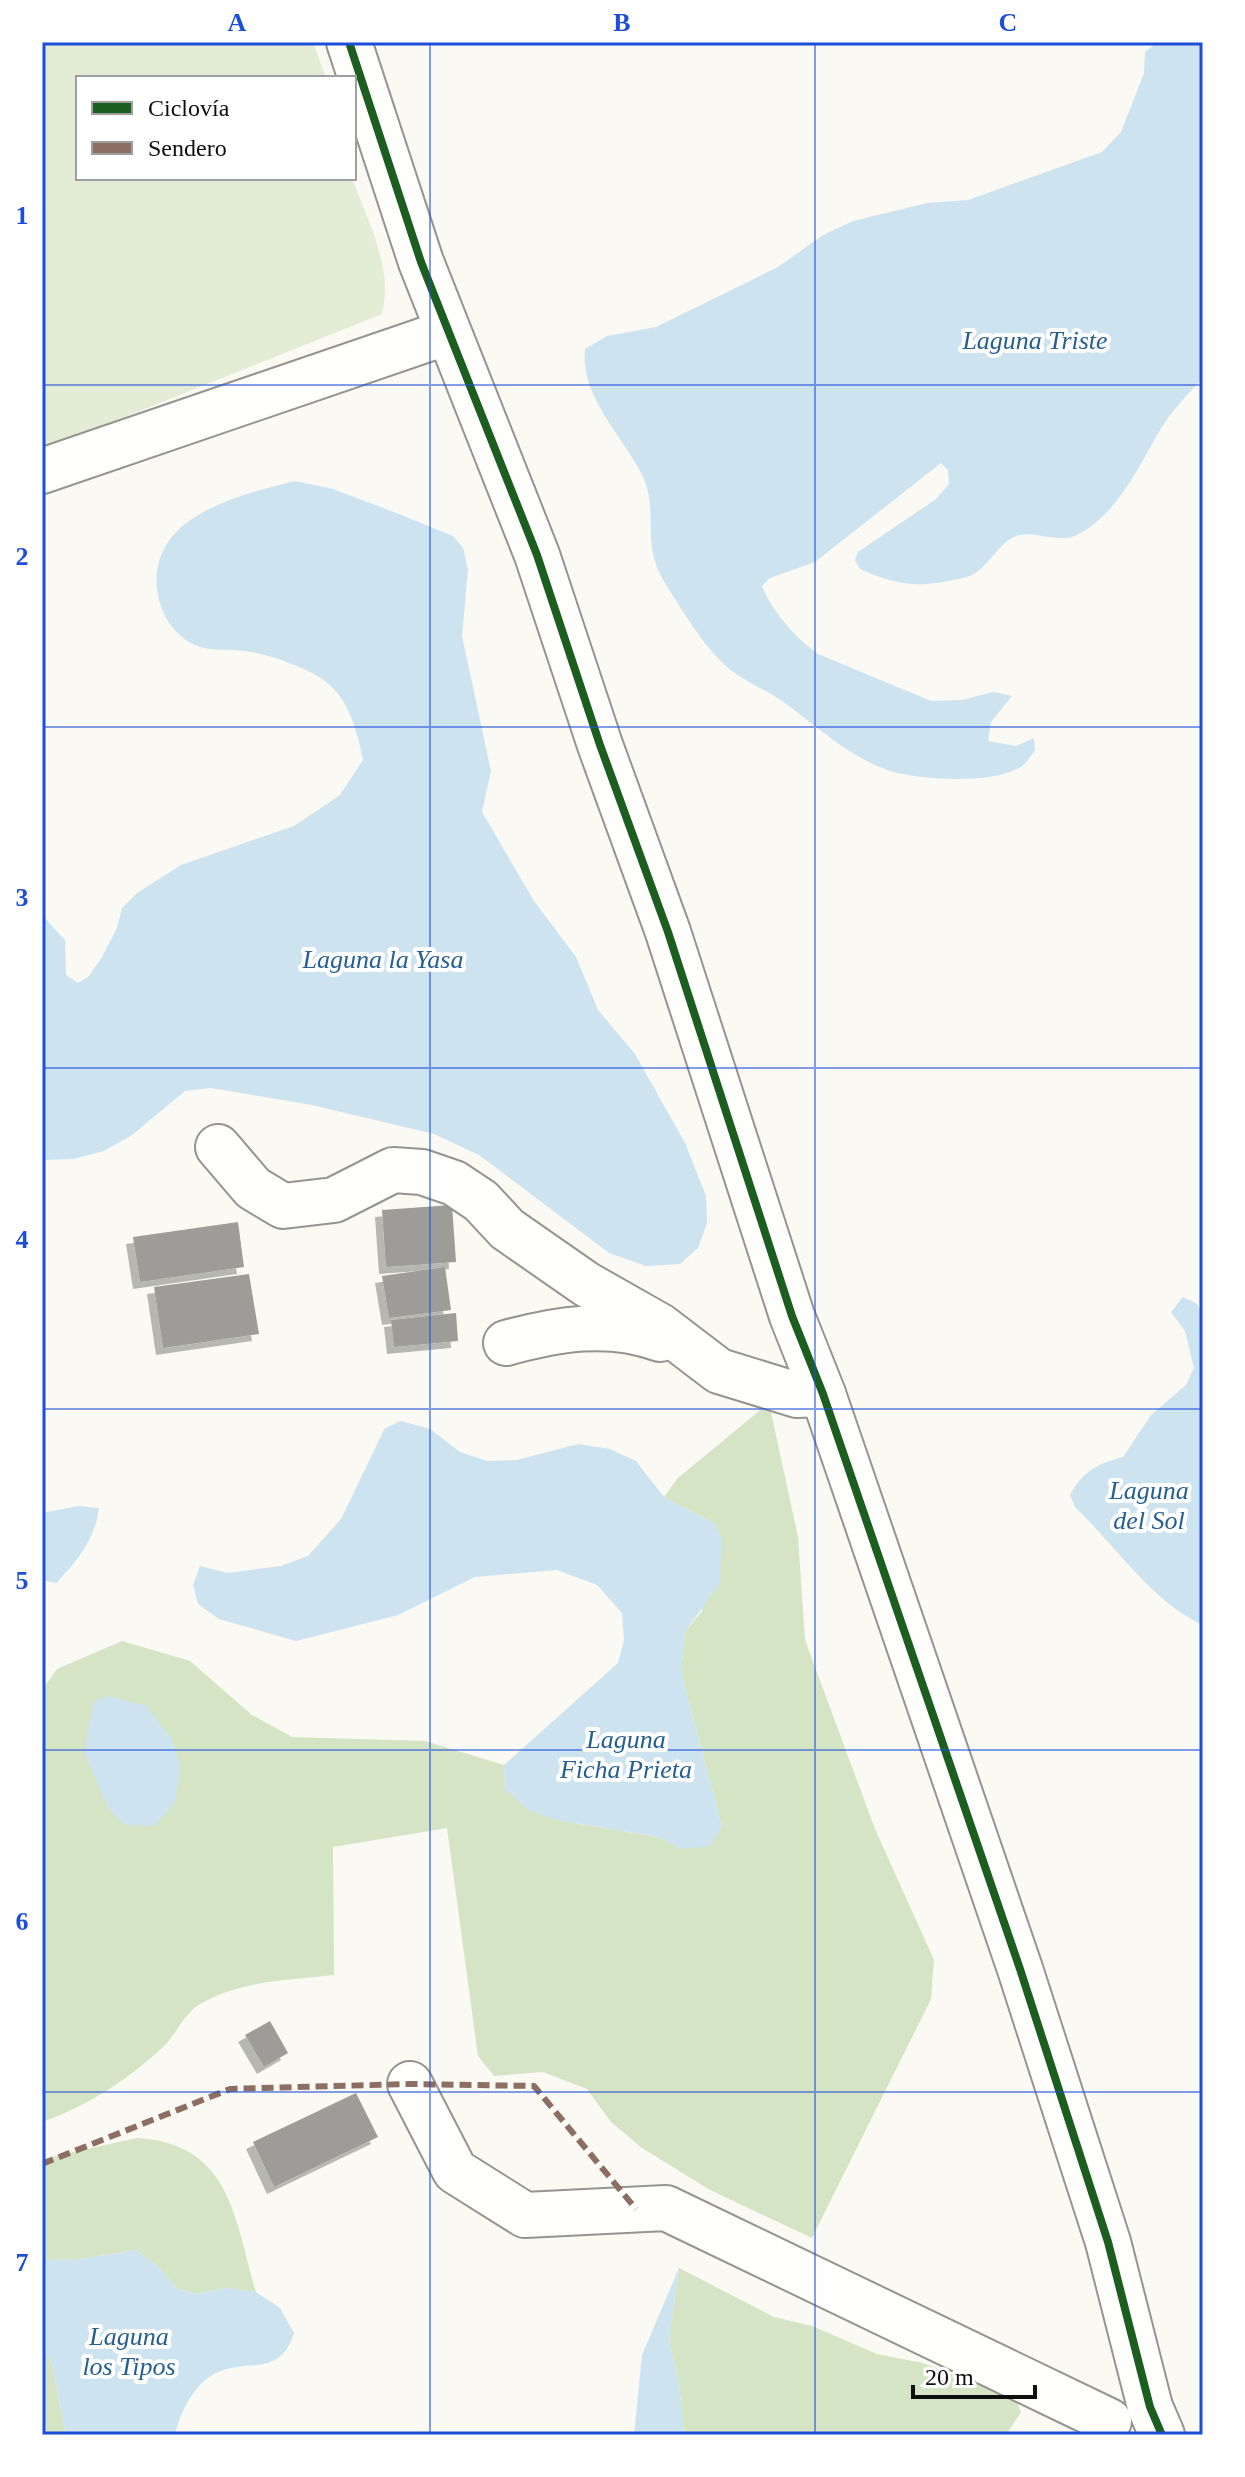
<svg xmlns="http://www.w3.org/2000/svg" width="1245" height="2477" font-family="'Times New Roman',serif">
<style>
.green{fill:#e3edd5}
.forest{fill:#d4e4c4}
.water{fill:#cde3f0}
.building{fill:#9e9c98;filter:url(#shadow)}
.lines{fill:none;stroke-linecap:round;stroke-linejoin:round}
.minor-casing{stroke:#949491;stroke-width:48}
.minor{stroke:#fefefd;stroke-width:44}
.quiet{stroke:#8d6e63;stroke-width:6;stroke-dasharray:12 6;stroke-linecap:butt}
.cycleway-casing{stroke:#fff;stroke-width:13}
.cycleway{stroke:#1b5e20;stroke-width:8}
.grid{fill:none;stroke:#1d4ed8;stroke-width:2;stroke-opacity:0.55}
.labels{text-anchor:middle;stroke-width:8;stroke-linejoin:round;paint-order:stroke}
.water-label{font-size:26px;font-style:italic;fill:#255f91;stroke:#fff}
.neatline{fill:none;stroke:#1d4ed8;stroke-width:3}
.grid-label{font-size:26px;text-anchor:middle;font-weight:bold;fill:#1d4ed8}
</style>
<defs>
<filter id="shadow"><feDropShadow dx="-7" dy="7" stdDeviation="0" flood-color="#0004"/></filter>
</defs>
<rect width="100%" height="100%" fill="#faf9f3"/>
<path class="green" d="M42 42H313L326 78H78V178H352C367 220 394 268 382 314L42 450Z"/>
<g class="forest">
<path d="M769 1403 798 1537 805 1640 875 1829 934 1960 931 1999 812 2238 710 2190 642 2148 611 2122 587 2089 543 2072 494 2076 478 2056 447 1828 333 1847 334 1975C289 1980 236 1981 197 2006 185 2014 176 2033 166 2044 129 2079 90 2105 42 2122V1690L57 1669 122 1641 190 1661 252 1715 292 1737 425 1741 504 1765 505 1789 556 1820 658 1837 681 1849 722 1826 681 1672 685 1632 702 1611 715 1524 664 1497 678 1478Z"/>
<path d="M137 2138C231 2144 234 2217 256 2292L226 2288 197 2294 178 2289 156 2265 136 2250 82 2259 42 2260V2159Z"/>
<polygon points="679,2268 774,2317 812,2326 877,2354 923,2363 1015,2398 1021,2412 1006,2435 684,2435 679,2382 669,2341"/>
<polygon points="42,2346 52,2364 66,2435 42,2435"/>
</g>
<g class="water">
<path d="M1158 42H1194L1203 47V378C1188 394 1171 411 1160 430 1138 467 1118 514 1077 535 1056 545 1030 527 1012 538 999 545 990 562 977 572 968 578 958 579 948 581 914 588 891 583 860 569L855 560 858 552 936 499 949 484 948 470 941 463 815 562 770 578 762 586C773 613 795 637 818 654L931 701 962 700 993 692 1012 696 991 722 988 741 1016 746 1034 738 1035 750C1031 756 1025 765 1019 768 990 784 925 780 894 772 851 760 816 725 782 701 763 688 743 681 726 666 702 644 682 610 665 583 639 541 661 511 641 473 621 433 580 396 585 349L607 336 656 327 778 267 823 235 853 221 927 203 968 200 1102 152 1121 132 1144 73 1145 52Z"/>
<path d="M295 481 333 489 399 514 453 536 463 548 468 569 462 636 491 771 482 812 534 901 576 957 598 1010 635 1054 685 1143 706 1196 707 1223 698 1248 680 1264 646 1266 609 1253 479 1155 434 1134 312 1105 211 1088 185 1091 132 1135 104 1151 73 1159 42 1160V915L65 940 66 975 78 983 89 976 102 957 117 928 122 908 137 893 181 865 294 826 340 795 363 760C357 730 348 694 319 677 301 666 272 656 251 652 232 648 208 653 191 643 174 634 161 614 158 595 144 517 238 495 295 481Z"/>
<path d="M1183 1297 1196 1303 1203 1314V1625C1152 1602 1115 1545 1075 1507L1070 1495C1083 1471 1097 1464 1123 1457L1151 1415 1186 1385 1194 1368 1185 1331 1171 1312Z"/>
<polygon points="401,1421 430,1429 460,1452 487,1461 517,1460 578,1444 610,1449 636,1461 664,1497 715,1524 722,1539 720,1583 685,1632 681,1672 722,1826 710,1846 681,1849 658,1837 556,1820 528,1810 505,1789 504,1765 618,1663 624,1640 622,1613 597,1585 557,1570 475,1577 398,1615 296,1641 219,1619 198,1604 193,1585 200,1566 228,1573 281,1566 308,1556 341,1519 385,1428"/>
<path d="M78 1506 99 1508C95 1540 77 1561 56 1583L42 1580V1513Z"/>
<polygon points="109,1696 146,1706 171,1738 181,1766 175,1802 155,1826 125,1825 108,1808 84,1753 94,1701"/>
<path d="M136 2250 156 2265 178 2289 197 2294 226 2288 256 2292 280 2308 294 2333C279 2379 250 2357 216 2373 195 2382 179 2414 175 2435H66L52 2364 42 2346V2260L82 2259Z"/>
<polygon points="679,2268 669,2341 679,2382 684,2435 634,2435 642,2355"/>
</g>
<g class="building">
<polygon points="452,1205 456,1262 386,1267 382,1210"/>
<polygon points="238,1222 244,1267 140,1282 133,1237"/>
<polygon points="445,1267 451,1310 389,1318 382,1276"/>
<polygon points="249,1274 259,1334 163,1348 154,1287"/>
<polygon points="456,1313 458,1341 394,1347 391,1320"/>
<polygon points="270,2021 288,2053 264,2067 245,2035"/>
<polygon points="356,2093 378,2137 274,2187 253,2142"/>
</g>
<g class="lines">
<g class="minor-casing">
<g id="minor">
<polyline points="349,42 421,262 537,555 600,745 668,932 792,1316 823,1394 1020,1969 1108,2242 1150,2407 1162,2435"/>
<polyline points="42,471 448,332"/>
<polyline points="218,1147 253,1188 283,1206 334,1200 393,1170 422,1172 454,1183 481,1201 507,1229 586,1284 660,1326 719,1371 797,1395 823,1394"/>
<path d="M506 1343C557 1329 609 1320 660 1339"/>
<polyline points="410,2084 455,2171 525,2215 666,2208 1109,2421"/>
</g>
</g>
<use href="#minor" class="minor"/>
<polyline class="quiet" points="42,2164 230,2089 410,2084 534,2086 636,2209"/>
<g class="cycleway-casing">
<polyline id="cycleway" points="349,42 421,262 537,555 600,745 668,932 792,1316 823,1394 1020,1969 1108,2242 1150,2407 1162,2435"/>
</g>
<use href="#cycleway" class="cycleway"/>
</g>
<path class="grid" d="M430 42V2435M815 42V2435M42 385H1203M42 727H1203M42 1068H1203M42 1409H1203M42 1750H1203M42 2092H1203"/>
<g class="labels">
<g class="water-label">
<text x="1035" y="349">Laguna Triste</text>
<text x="383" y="968">Laguna la Yasa</text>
<text x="1149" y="1499">Laguna<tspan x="1149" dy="30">del Sol</tspan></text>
<text x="626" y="1748">Laguna<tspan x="626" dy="30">Ficha Prieta</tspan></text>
<text x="129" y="2345">Laguna<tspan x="129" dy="30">los Tipos</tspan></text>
</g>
</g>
<rect width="1245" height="2477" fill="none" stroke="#ffffff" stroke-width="88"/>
<rect x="76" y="76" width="280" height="104" fill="#ffffff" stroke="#9f9f9f" stroke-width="2"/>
<rect x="92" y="102" width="40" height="12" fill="#1b5e20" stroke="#9f9f9f" stroke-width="2"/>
<text x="148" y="116" font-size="24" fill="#0e0e0e">Ciclovía</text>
<rect x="92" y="142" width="40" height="12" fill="#8d6e63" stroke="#9f9f9f" stroke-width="2"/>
<text x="148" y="156" font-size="24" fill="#0e0e0e">Sendero</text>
<path d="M913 2385v12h122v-12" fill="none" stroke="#0e0e0e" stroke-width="4"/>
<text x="925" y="2385" font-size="24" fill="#0e0e0e" stroke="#ffffff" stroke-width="6" paint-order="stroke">20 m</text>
<rect x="44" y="44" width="1157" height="2389" class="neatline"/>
<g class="grid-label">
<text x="237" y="31">A</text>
<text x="622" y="31">B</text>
<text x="1008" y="31">C</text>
<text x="22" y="224">1</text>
<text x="22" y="565">2</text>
<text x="22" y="906">3</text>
<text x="22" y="1248">4</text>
<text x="22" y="1589">5</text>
<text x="22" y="1930">6</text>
<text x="22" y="2271">7</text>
</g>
</svg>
